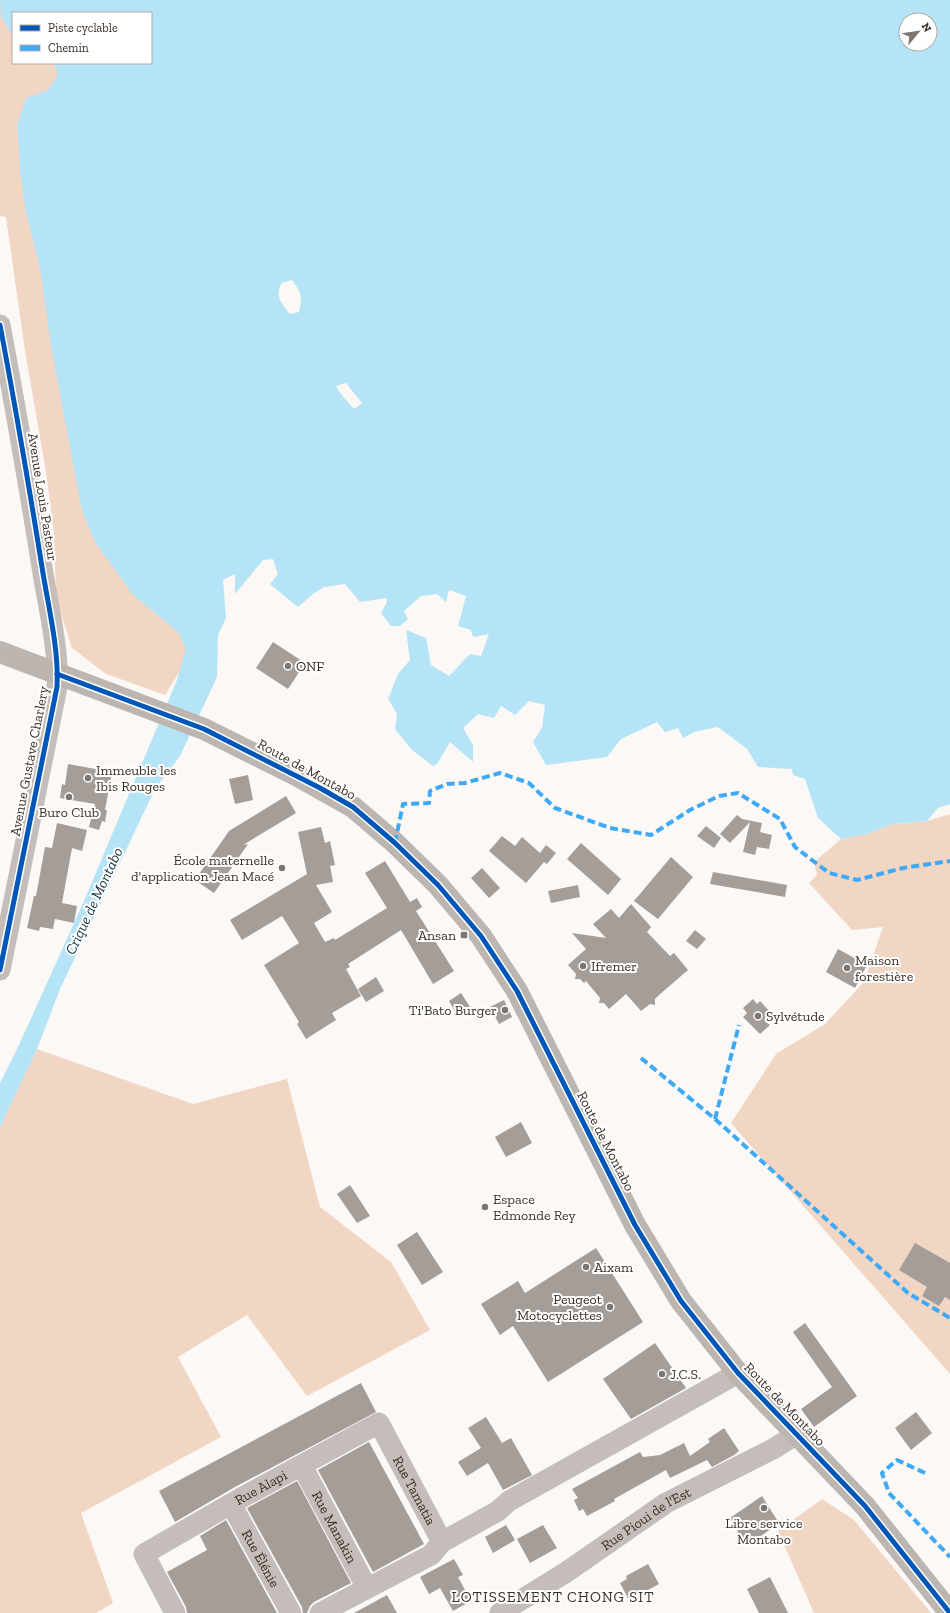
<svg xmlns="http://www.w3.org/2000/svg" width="950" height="1613" font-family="'Zilla Slab',serif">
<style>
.green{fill:#f2d6c4}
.water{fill:#b4e4f5;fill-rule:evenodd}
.building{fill:#a49d98}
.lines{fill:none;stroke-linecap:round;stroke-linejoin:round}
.minor{stroke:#c5bdb9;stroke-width:21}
.major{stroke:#bdb5af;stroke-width:22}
.quiet{stroke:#3fa9f5;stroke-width:4;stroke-dasharray:8 4;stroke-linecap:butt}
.cycleway-casing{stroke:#fff;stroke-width:8}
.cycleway{stroke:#0057b8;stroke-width:5}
.poi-dot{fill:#7e756f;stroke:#fff;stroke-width:1.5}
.labels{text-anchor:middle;stroke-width:4;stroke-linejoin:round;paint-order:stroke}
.street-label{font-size:14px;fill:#3a2e26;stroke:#fff}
.poi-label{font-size:14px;fill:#3a2e26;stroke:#fff;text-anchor:start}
.water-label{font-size:15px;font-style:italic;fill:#13343f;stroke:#fff}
.neighbourhood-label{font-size:15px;letter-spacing:1px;fill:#3a2e26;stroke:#fff}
</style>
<rect width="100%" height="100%" fill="#fbf8f6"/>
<g class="green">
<polygon points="0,0 13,13 13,63 82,63 207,544 188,658 165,695 106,674 72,648 56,598 54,532 46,472 25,351 6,217 0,216"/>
<polygon points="950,814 950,1374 731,1123 776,1054 825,1024 864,982 883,927 852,930 809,883 817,875 814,862 841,839 867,834 892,824 927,821"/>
<polygon points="37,1049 193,1104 287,1079 320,1207 391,1262 430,1330 307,1396 247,1315 178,1357 221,1437 81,1513 113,1603 96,1613 0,1613 0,1127"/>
<polygon points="822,1499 854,1520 931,1613 814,1613 778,1531"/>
</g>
<path class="water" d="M0 0H950V804L938 808 927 821 892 824 867 834 841 839 818 818 805 779 793 775 792 769 758 767 747 749 718 727 694 732 683 738 678 728 665 732 657 722 621 739 607 757 546 765 533 742 542 728 545 705 529 701 515 715 501 706 494 718 478 714 463 728 473 745V762L450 742 437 764 433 766 412 750 395 729 397 714 388 699 398 674 410 660 406 630 426 638 431 665 449 676 470 654 481 656 489 634 473 637 471 630 458 626 466 596 449 590 446 602 437 594 421 596 404 611 408 619 400 626H391L381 613 387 602 386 598 360 602 345 584 324 587 313 594 298 607 270 584 278 574 273 559 263 560 235 594V574L223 580 226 618 218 635 217 677 180 756 155 789 60 989 37 1049 0 1127V1083L19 1045 84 901 177 680 186 649 179 633 133 595 95 542 82 511 51 346 40 268 26 212 20 170 17 125 26 98 48 90 58 75 54 63H151V13H13V36L1 17ZM906 20H930V44H906ZM292 280C301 293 303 296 299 312L290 314C282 305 274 295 282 283ZM346 383 362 403 354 409C348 402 340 394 336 386Z"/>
<g class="building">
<polygon points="273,642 305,663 288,689 256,668"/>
<polygon points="68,764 112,772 105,810 107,810 105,822 102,821 99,830 89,827 95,804 60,798 62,784 65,785"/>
<polygon points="248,775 253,800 235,804 229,779"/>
<polygon points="286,796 296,813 243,845 248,844 214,893 195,880 229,831"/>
<polygon points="737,815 742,819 762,823 760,832 772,835 769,849 757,847 755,855 743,852 750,822 730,843 720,834"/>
<polygon points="57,823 87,830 82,851 72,848 62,903 77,906 74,923 55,919 53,929 40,927 39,931 27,928 34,896 36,896 45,847 52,848"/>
<polygon points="706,826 721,838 714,848 697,836"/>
<polygon points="321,827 325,843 330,841 335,865 330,866 333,882 316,885 332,912 314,923 325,942 334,938 335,940 387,908 365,873 385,861 410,902 417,898 422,907 416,911 454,971 433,984 401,930 348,964 350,967 346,969 361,996 332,1013 336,1020 306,1039 297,1024 299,1022 264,965 299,943 282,916 242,940 230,920 307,874 298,832"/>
<polygon points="502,836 515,846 522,837 540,853 546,845 556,853 547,864 544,862 526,883 489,851"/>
<polygon points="581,843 621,879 608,895 567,859"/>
<polygon points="671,857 693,877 658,919 634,901"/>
<polygon points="482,868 500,888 489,898 471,878"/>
<polygon points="713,872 787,885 785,897 710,884"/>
<polygon points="578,885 580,897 551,903 548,891"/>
<polygon points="631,904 651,927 647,932 670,956 674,953 688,970 659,995 655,999 655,1005 650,1004 641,1011 626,994 609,1009 604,1003 599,1003 600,998 586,981 584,983 580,979 575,979 576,974 568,965 586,949 572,933 606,938 593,924 611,909 619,918"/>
<polygon points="695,930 706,939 697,949 686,941"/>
<polygon points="838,949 867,965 855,988 826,972"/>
<polygon points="376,977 384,991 366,1002 358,989"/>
<polygon points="461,993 470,1007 457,1015 449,1001"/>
<polygon points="753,999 757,1004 760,1001 773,1015 766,1022 770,1025 760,1034 743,1017 747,1013 743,1008"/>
<polygon points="504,1000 512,1017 499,1024 490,1007"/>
<polygon points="521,1122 532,1143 506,1157 495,1137"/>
<polygon points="350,1185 370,1216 357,1223 337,1194"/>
<polygon points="417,1232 443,1272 422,1285 397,1245"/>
<polygon points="915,1243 950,1263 950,1300 945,1297 939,1306 922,1296 927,1287 899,1270"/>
<polygon points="596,1248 643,1322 548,1382 513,1326 500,1335 481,1304 518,1281 525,1293"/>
<polygon points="805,1323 857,1396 814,1427 801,1409 832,1387 793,1332"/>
<polygon points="655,1343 686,1388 631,1419 603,1379"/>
<polygon points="361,1383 376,1412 235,1487 175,1522 159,1491"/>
<polygon points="916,1412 932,1433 911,1450 895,1428"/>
<polygon points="486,1417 502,1443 511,1438 532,1475 503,1490 488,1463 467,1476 458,1462 481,1448 468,1428"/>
<polygon points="724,1428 739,1451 734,1455 712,1467 707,1460 670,1478 666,1470 614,1499 615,1501 587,1516 583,1509 579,1511 574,1500 578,1498 572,1489 640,1452 643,1457 660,1455 684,1443 690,1456 710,1442 708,1439"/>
<polygon points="369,1442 424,1544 373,1572 318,1470"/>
<polygon points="297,1481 351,1583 314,1602 310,1606 307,1613 303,1613 302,1607 247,1508"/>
<polygon points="762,1496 777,1520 769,1526 771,1529 755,1540 752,1536 744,1542 730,1518"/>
<polygon points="226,1520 277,1613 187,1613 186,1607 167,1572 207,1550 200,1536"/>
<polygon points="506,1525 515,1540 493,1553 485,1537"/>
<polygon points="543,1525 557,1548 530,1563 517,1539"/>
<polygon points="454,1559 463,1575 458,1577 471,1601 453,1611 440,1588 429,1594 420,1577"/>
<polygon points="648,1564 659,1584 637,1596 635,1594 628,1598 620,1583 627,1579 626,1576"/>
<polygon points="770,1577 788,1613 759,1613 747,1589"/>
<polygon points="387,1595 397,1613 354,1613"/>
</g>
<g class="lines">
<g class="minor">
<path d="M0 325C15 405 29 486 42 567 48 606 59 648 57 687L0 970"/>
<path id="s1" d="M302 1466 367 1588"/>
<path id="s2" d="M231 1504 291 1613"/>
<polyline points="442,1542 498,1511 509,1501 738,1373"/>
<path id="s3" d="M175 1613 144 1554 241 1498 379 1423 442 1542 431 1555 320 1613"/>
<path id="s4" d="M500 1613 565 1573 666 1503 773 1449 797 1434"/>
</g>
<polyline class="major" points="0,652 204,729 296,775 353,807 395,843 438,885 481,936 517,991 635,1225 681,1301 738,1373 865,1506 950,1613"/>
<g class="quiet">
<polyline points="395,843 403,804 429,803 430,791 447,784 465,783 500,773 529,783 555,808 610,828 651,835 690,810 719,796 738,793 780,819 795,847 829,873 857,880 903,868 950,861"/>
<polyline points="641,1058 715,1119 908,1293 950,1318"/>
<polyline points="715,1119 739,1025"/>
<polyline points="925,1473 897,1460 882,1473 889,1493 950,1557"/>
</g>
<g class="cycleway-casing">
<g id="cycleway">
<path d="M0 325C15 405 29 486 42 567 48 606 59 648 57 687L0 970"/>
<polyline points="57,674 204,729 320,788 353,807 395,843 438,885 481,936 517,991 635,1225 681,1301 738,1373 865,1506 950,1613"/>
</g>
</g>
<use href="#cycleway" class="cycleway"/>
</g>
<g class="poi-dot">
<circle cx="288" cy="666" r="4"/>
<circle cx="88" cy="778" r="4"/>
<circle cx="69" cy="797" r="4"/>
<circle cx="282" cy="868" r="4"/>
<rect x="460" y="931" width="8" height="8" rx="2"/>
<circle cx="583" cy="966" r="4"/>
<circle cx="847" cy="968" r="4"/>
<circle cx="505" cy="1010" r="4"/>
<circle cx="758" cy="1016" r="4"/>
<circle cx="485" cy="1207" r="4"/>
<circle cx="586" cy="1267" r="4"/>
<circle cx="610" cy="1307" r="4"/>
<circle cx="662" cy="1374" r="4"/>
<circle cx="764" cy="1508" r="4"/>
</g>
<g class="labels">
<g class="street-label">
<text transform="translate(43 497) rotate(81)" y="5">Avenue Louis Pasteur</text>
<text transform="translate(29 761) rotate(-79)" y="5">Avenue Gustave Charlery</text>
<text transform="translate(307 769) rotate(29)" y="5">Route de Montabo</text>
<text transform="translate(606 1141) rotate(63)" y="5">Route de Montabo</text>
<text transform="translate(785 1404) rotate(46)" y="5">Route de Montabo</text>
<text dy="5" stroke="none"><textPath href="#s3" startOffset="201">Rue Alapi</textPath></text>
<text dy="5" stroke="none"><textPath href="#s3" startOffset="412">Rue Tamatia</textPath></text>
<text dy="5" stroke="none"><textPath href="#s4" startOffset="174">Rue Pioui de l'Est</textPath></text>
<text dy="5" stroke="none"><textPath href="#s1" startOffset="69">Rue Manakin</textPath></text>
<text dy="5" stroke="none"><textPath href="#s2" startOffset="62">Rue Élénie</textPath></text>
</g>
<g class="poi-label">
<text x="296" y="671">ONF</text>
<text x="96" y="775">Immeuble les<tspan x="96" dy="16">Ibis Rouges</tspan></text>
<text x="69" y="817" text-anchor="middle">Buro Club</text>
<text x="274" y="865" text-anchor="end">École maternelle<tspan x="274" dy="16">d'application Jean Macé</tspan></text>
<text x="456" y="940" text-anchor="end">Ansan</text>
<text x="855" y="965">Maison<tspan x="855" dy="16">forestière</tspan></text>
<text x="591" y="971">Ifremer</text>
<text x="497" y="1015" text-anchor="end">Ti'Bato Burger</text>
<text x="766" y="1021">Sylvétude</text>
<text x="493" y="1204">Espace<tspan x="493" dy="16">Edmonde Rey</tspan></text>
<text x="594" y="1272">Aixam</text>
<text x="602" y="1304" text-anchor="end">Peugeot<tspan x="602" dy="16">Motocyclettes</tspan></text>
<text x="670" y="1379">J.C.S.</text>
<text x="764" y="1528" text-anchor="middle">Libre service<tspan x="764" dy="16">Montabo</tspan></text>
</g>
<g class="water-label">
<text transform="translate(94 901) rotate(-65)" y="5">Crique de Montabo</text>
</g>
<g class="neighbourhood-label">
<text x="553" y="1602">LOTISSEMENT CHONG SIT</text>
</g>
</g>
<rect x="12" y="12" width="140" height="52" fill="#ffffff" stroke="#b0aba8"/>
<rect x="20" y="25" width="20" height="6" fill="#0057b8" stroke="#b0aba8"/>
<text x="48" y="32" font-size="12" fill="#3a2e26">Piste cyclable</text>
<rect x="20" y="45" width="20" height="6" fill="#3fa9f5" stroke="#b0aba8"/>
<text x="48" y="52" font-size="12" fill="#3a2e26">Chemin</text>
<g transform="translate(918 32) rotate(61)"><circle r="19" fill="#ffffff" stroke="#b0aba8"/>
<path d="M0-3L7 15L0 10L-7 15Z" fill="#7e756f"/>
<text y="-6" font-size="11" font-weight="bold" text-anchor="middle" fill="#3a2e26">N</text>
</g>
</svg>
